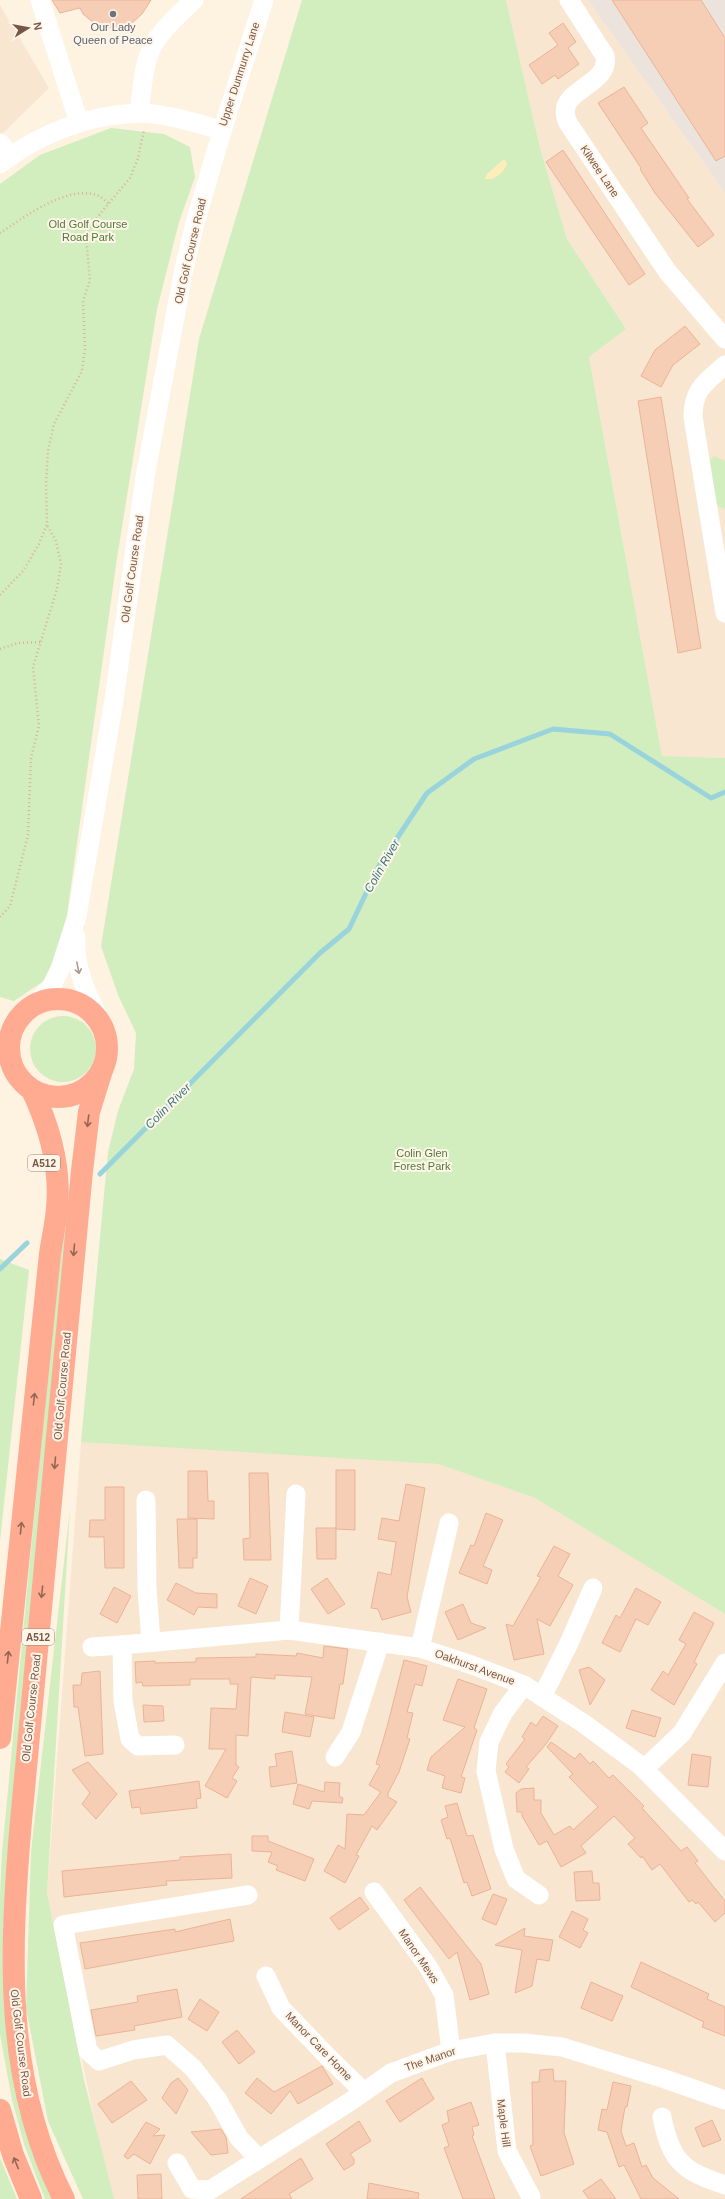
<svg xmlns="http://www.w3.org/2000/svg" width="725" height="2199" font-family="Arial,sans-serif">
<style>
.residential{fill:#f9e6d1}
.industrial{fill:#ece4dc}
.green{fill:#d2edbe}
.sand{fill:#ffeeba}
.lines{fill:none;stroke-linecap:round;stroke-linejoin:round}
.stream{stroke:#99d3dc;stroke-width:5}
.building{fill:#f6ceb6;stroke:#eab395}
.path{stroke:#dbb199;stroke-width:2.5;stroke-dasharray:1 3;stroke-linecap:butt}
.minor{stroke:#fff;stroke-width:19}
.highway{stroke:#feab92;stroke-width:22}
.oneway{stroke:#ae9a8f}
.oneway2{stroke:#936754}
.worship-dot{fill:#6b7280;stroke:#fff6e9;stroke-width:1.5}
.labels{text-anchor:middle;stroke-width:4;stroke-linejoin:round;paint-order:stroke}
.shield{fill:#fff6e9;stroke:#a08676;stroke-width:1}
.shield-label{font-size:10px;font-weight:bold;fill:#785645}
.worship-label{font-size:11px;fill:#5b616d;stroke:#fff6e9}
.street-label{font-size:11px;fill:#785645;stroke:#fff6e9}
.park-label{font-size:11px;fill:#4e793a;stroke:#fff6e9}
.water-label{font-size:12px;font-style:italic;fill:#38757e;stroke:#fff6e9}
</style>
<rect width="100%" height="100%" fill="#fef2e1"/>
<g class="residential">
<polygon points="506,0 588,0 725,193 725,758 662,756 589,357 626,329 567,239 540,148"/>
<polygon points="0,5 49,88 0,136"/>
<polygon points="81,1442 289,1452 438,1464 535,1498 725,1614 725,2199 111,2199 47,1892"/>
</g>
<polygon class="industrial" points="588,0 725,0 725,193"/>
<g class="green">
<polygon points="302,0 506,0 540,148 567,239 626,329 589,357 662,756 725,758 725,1614 535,1498 438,1464 81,1442 108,1152 118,1111 134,1069 136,1033 118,995 101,946 199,339"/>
<polygon points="111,128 164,134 190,147 195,177 179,222 157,309 117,558 64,936 48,978 14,1001 0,997 0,184 40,155"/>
<polygon points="714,456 725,461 725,509 718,506 715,501 708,462"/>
<circle cx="63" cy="1049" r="33"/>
<polygon points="71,1227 8,1944 56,2199 45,2199 24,2144 12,2100 0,2034 0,1896 2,1853 61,1236"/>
<polygon points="0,1259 29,1270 0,1541"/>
<polygon points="70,1509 47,1892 84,2080 114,2199 83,2199 48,2121 26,2008 31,1852"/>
<polygon points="0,2158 17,2199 0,2199"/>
</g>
<path class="sand" d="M504 159 507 164C504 172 495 181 485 179L487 174Z"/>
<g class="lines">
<g class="stream">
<polyline points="100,1174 320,953 349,929 380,864 427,793 474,759 553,729 610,734 711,798 725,792"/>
<polyline points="0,1269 27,1243"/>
</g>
</g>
<g class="building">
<polygon points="52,0 151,0 142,14 132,23 119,27 106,27 94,23 83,14 80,8 60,13"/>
<polygon points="612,0 701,0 725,38 725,156 716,161"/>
<polygon points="563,23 576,42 568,48 579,64 558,79 555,75 542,84 529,65 558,45 549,33"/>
<polygon points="624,87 648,123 641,128 689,198 687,199 714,235 698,247 655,193 640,169 641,168 598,103"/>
<polygon points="563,150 645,274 629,285 546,162"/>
<polygon points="685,326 700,344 673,365 661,387 641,376 655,350"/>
<polygon points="661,397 701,648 678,653 638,401"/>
<polygon points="336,1470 355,1470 355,1530 336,1529"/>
<polygon points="188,1471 207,1471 208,1501 214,1501 214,1519 188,1518"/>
<polygon points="249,1473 268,1473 271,1560 244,1560 243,1539 250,1538"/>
<polygon points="406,1484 425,1488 407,1597 411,1612 382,1620 378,1609 371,1608 378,1572 391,1575 396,1542 378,1539 382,1518 399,1521"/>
<polygon points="105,1487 124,1487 124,1568 105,1568 104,1537 89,1537 90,1520 105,1520"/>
<polygon points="486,1513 503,1520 483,1566 492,1570 487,1584 459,1573 471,1545 474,1546"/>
<polygon points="177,1519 197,1519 197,1558 193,1558 193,1568 179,1568"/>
<polygon points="316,1528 336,1528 336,1559 317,1559"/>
<polygon points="554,1546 570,1554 558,1576 573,1585 550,1626 537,1619 544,1654 514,1660 506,1624 513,1626 526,1603 541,1577 537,1576"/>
<polygon points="250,1578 268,1586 256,1614 238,1606"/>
<polygon points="327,1578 345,1604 328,1614 311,1589"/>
<polygon points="176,1583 196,1593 217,1594 217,1608 198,1607 194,1615 167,1600"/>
<polygon points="114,1587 131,1596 117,1623 100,1614"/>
<polygon points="636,1588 661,1602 648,1625 636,1619 620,1652 602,1643 616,1615 620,1618"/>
<polygon points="463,1604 471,1623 486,1628 458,1640 445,1612"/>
<polygon points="694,1612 714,1623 694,1662 697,1664 674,1705 651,1690 663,1671 668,1675 686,1644 679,1640"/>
<polygon points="324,1646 348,1649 343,1684 340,1684 334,1719 305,1714 312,1677 275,1675 275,1679 251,1677 248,1736 236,1735 236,1765 239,1767 232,1778 237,1781 227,1798 205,1786 226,1749 209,1749 211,1708 236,1709 238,1684 230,1684 230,1679 190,1679 190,1685 143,1686 142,1682 136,1683 135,1662 155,1661 155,1663 196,1662 196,1658 256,1657 256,1654 296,1656 297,1653 323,1658"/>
<polygon points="404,1660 427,1666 422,1686 415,1684 407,1712 413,1713 407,1738 410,1739 399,1772 388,1793 388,1797 397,1802 377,1830 372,1826 356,1855 359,1856 345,1883 324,1871 338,1845 345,1849 347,1814 364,1815 381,1792 369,1785 380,1765 376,1764 387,1727"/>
<polygon points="589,1667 605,1680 590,1705 579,1670"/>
<polygon points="100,1671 103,1754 85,1756 78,1707 74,1707 73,1685 81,1685 82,1673"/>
<polygon points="458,1679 487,1689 474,1728 477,1730 461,1777 465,1778 461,1793 442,1788 445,1776 427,1770 431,1757 465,1727 443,1720"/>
<polygon points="143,1705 163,1706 164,1721 144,1722"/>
<polygon points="632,1710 661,1718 655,1737 626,1728"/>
<polygon points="285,1712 314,1717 310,1737 282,1732"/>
<polygon points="543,1716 558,1726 546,1744 526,1767 529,1769 519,1783 505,1772 509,1767 506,1764 525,1739 522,1737 531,1722 536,1726"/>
<polygon points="551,1742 575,1759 580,1753 590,1764 593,1761 609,1778 613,1775 644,1806 642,1808 681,1851 687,1847 698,1861 695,1863 725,1901 725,1913 715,1922 698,1902 696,1904 692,1900 689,1902 660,1864 652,1870 642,1856 641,1858 628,1844 635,1838 614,1816 581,1846 586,1853 561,1867 547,1841 539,1845 522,1816 522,1812 517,1812 516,1793 521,1789 534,1788 534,1800 541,1800 541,1813 554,1835 570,1826 573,1830 598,1807 569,1777 573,1774 547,1747"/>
<polygon points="292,1751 297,1783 271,1787 269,1767 277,1766 275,1754"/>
<polygon points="692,1754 711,1757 708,1787 688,1785"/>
<polygon points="88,1762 117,1794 96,1819 82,1804 90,1793 72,1770"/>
<polygon points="199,1781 201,1798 196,1799 197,1808 141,1814 140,1807 132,1808 129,1791"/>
<polygon points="325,1782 340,1783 339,1796 343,1798 342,1803 312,1801 309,1809 293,1804 298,1784 324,1792"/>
<polygon points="457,1803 467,1836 473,1835 491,1889 472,1896 467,1882 464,1883 450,1838 447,1839 441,1820 448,1817 445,1806"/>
<polygon points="252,1836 268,1836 268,1841 314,1859 305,1881 276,1870 278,1866 268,1862 272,1852 252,1851"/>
<polygon points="231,1854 232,1878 166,1881 167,1885 64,1897 62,1871 180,1860 180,1857"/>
<polygon points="592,1871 593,1883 599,1883 600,1900 576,1901 574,1872"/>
<polygon points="420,1887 481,1964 489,1994 470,2000 457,1952 449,1959 404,1900"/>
<polygon points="493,1894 507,1899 496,1925 482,1919"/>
<polygon points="360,1897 369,1909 339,1930 330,1918"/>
<polygon points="572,1911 588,1919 583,1930 588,1933 580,1948 559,1937"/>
<polygon points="230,1919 234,1941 85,1969 80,1943 175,1929 175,1932"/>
<polygon points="525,1928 524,1936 553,1940 549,1961 537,1959 532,1986 515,1993 522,1950 495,1945"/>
<polygon points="641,1962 709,1994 707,1999 725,2007 725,2036 702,2027 704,2022 631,1987"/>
<polygon points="591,1982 623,1996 612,2021 581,2008"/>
<polygon points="177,1989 182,2017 134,2026 135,2030 96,2036 91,2010 138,2002 137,1996"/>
<polygon points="200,1999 219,2012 207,2031 188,2019"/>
<polygon points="237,2030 255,2052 239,2064 222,2042"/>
<polygon points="322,2066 333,2084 298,2104 290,2091 271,2114 245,2093 257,2078 274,2092"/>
<polygon points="553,2069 554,2081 566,2081 564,2133 574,2164 541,2176 530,2146 533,2145 532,2082 539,2082 540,2070"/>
<polygon points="178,2078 188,2090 176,2114 162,2098 171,2083"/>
<polygon points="422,2078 434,2099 400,2122 386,2101"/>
<polygon points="131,2081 147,2100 112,2123 98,2104"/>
<polygon points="613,2082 631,2086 627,2107 625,2107 621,2131 626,2146 634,2143 642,2167 646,2165 653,2178 679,2199 641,2199 624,2165 619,2167 607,2132 598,2130 602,2109 607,2110"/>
<polygon points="471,2102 479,2125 472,2127 474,2135 472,2136 495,2199 463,2199 444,2148 449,2146 442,2125 449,2122 447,2111"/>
<polygon points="712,2120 721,2140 703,2147 695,2128"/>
<polygon points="359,2121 371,2141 350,2154 354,2159 354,2164 344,2170 326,2144"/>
<polygon points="146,2122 160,2129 153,2136 165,2135 150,2164 134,2154 128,2159 124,2156"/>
<polygon points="221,2129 226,2137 228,2153 211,2155 191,2132"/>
<polygon points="301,2158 313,2179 289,2194 292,2199 241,2199"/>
<polygon points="161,2174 162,2199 138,2199 137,2175"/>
<polygon points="601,2179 616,2199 589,2199 583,2191"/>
<polygon points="369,2183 419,2193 418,2199 367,2199"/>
</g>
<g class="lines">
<g class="path">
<path d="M0 233C23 218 67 185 96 195 101 196 105 201 109 204"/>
<polyline points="0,595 23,571 39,544 47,524 46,484 48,451 54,424 82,371 85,349 83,301 90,280 86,237 90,226 130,178 138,158 144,130"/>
<polyline points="0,649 18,643 40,642"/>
<polyline points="0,917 10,906 28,835 31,758 39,726 33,667 57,589 61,564 56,541 47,525"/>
</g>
<g class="minor">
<polyline points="40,0 79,123"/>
<path d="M569 0 605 56C611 88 552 88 568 123L667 271 725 339"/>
<path d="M139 113C142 93 142 71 150 52 157 33 180 14 194 0"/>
<polyline points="0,143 11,156"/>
<path d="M0 164C40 133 88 115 138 113 158 112 203 124 222 131"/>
<path d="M725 365C705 383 693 389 693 417L725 613"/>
<path d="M76 937C74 970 88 996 102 1024"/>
<polyline points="37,1003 51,987 60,969 77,916 114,700 145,477 184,269 195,223 222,131 264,0"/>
<polyline points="146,1500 147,1588 151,1642"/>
<polyline points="289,1630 296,1494"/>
<polyline points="92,1647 122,1645"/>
<polyline points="420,1648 449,1523"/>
<polyline points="524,1685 503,1713 489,1742 486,1771 504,1849 516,1879 539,1895"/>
<polyline points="542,1697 569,1643 593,1588"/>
<polyline points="175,1745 138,1746 130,1739 123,1701 122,1645 289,1630 420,1648 472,1665 524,1685 583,1723 640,1765 725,1851"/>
<polyline points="335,1757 351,1732 380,1642"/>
<polyline points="644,1769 682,1733 725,1663"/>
<polyline points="374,1892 429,1968 444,1995 451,2051"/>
<polyline points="248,1895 63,1925 88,2051 99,2061 133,2050 167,2045 193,2068 217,2099 239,2138 259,2159"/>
<polyline points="266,1976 281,2008 327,2056 364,2092"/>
<polyline points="495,2043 507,2151 531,2197"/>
<path d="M662 2117C671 2162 683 2171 725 2185"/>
<polyline points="177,2163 192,2189 210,2190 348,2103 391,2073 451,2051 495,2043 524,2043 562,2047 665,2079 725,2100"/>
</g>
<g class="highway">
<circle cx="58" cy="1048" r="49"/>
<path d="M0 1738 50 1254C52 1239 56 1223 57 1208 61 1167 49 1126 32 1090"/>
<polyline points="0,2110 13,2155 31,2199"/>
<path d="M64 2199C3 2080 10 1950 21 1821 27 1750 34 1679 41 1608 55 1462 68 1316 82 1171L89 1112 102 1070"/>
</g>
</g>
<defs><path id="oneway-shaft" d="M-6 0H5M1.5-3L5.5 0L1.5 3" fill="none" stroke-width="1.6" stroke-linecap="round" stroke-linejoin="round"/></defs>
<use class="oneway" href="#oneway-shaft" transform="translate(78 968) rotate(79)"/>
<g class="oneway2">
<use href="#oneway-shaft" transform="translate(88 1121) rotate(97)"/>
<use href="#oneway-shaft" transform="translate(74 1250) rotate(95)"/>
<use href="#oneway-shaft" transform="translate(34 1399) rotate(-84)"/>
<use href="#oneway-shaft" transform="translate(55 1463) rotate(95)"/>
<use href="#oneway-shaft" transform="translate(21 1528) rotate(-84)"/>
<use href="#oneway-shaft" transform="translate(42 1592) rotate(96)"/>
<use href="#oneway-shaft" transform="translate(8 1657) rotate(-84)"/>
<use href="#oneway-shaft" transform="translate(16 2163) rotate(-112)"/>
</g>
<circle class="worship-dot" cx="113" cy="14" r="4"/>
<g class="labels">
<g class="shield">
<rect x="28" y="1155" width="32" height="16" rx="3"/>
<rect x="22" y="1629" width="32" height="16" rx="3"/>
</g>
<g class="shield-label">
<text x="44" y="1167">A512</text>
<text x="38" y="1641">A512</text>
</g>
<g class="worship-label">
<text x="113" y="31">Our Lady<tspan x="113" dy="13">Queen of Peace</tspan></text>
</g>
<g class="street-label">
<text transform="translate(239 74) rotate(-72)" y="4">Upper Dunmurry Lane</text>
<text transform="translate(600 171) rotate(56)" y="4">Kilwee Lane</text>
<text transform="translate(190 251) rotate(-77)" y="4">Old Golf Course Road</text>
<text transform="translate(132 569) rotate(-82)" y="4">Old Golf Course Road</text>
<text transform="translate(62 1386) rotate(-85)" y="4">Old Golf Course Road</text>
<text transform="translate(475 1667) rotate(20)" y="4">Oakhurst Avenue</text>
<text transform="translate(31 1708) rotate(-84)" y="4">Old Golf Course Road</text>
<text transform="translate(419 1956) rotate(56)" y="4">Manor Mews</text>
<text transform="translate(21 2043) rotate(83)" y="4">Old Golf Course Road</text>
<text transform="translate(319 2046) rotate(46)" y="4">Manor Care Home</text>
<text transform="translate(430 2059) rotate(-19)" y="4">The Manor</text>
<text transform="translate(504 2123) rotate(83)" y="4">Maple Hill</text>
</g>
<g class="park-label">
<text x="88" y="228">Old Golf Course<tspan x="88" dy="13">Road Park</tspan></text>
<text x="422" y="1157">Colin Glen<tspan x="422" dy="13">Forest Park</tspan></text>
</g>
<g class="water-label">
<text transform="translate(382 866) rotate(-60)" y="4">Colin River</text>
<text transform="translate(168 1106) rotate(-45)" y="4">Colin River</text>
</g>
</g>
<g transform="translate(28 28) rotate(79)" stroke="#fff6e9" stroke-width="3" paint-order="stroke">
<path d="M0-3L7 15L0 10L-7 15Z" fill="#785645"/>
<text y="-6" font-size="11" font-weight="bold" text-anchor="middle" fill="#785645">N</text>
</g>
</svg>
